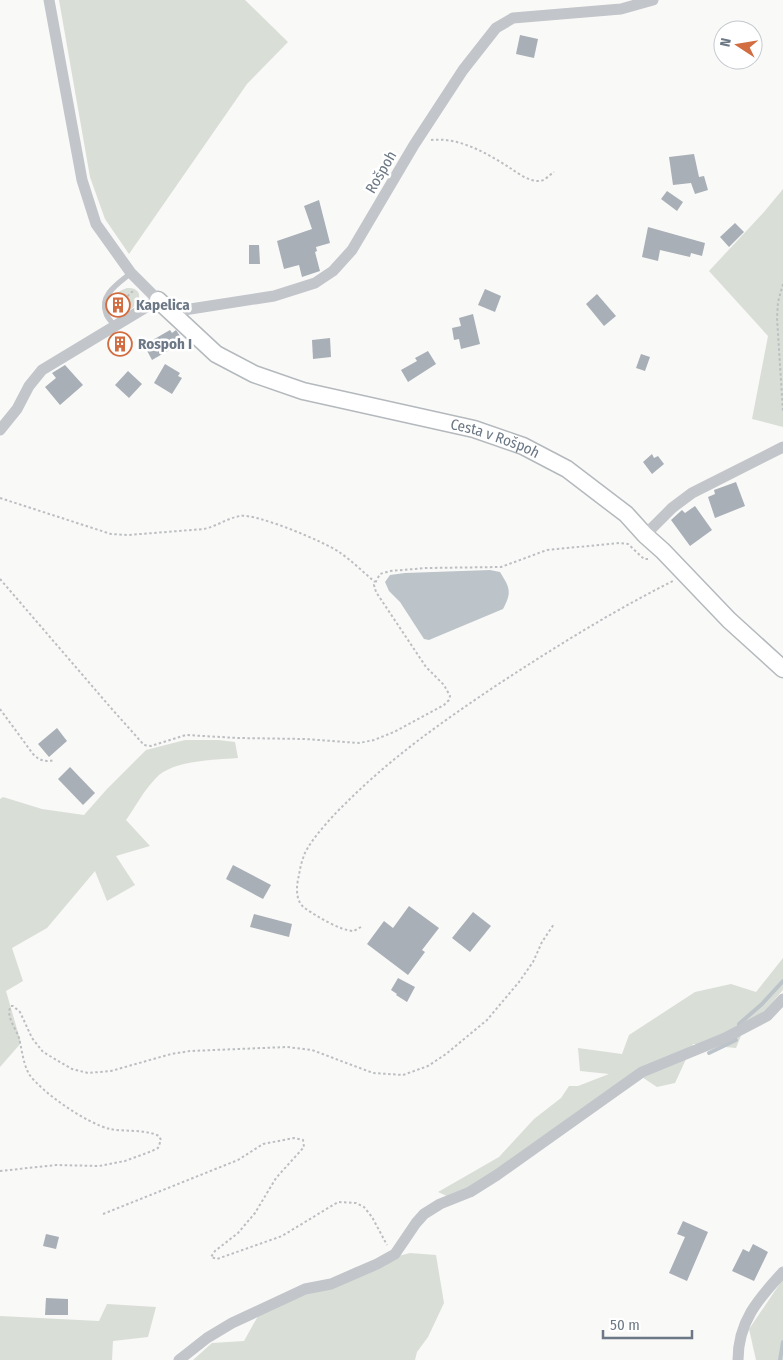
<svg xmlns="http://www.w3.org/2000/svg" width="783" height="1360" font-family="'Fira Sans Condensed',sans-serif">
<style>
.green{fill:#d9ded7}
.water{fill:#bcc4c9}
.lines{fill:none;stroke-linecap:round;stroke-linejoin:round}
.stream{stroke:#bcc4c9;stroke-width:4}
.building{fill:#a9afb6}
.secondary-casing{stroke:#b4b9bd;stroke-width:19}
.path{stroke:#bcbec1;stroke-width:2;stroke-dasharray:2.5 2.5;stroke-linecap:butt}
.lane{stroke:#c2c5c9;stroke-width:5.5}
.street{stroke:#c2c5c9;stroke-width:11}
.secondary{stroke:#fff;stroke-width:16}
.labels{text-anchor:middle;stroke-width:5;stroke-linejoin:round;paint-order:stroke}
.street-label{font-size:15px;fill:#6c7885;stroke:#fff}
.poi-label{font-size:15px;font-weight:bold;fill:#6c7885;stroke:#fff;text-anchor:start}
</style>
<rect width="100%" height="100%" fill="#f9f9f8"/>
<g class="green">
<polygon points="59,0 245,0 288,42 247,84 129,254 105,219 90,177"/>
<polygon points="783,189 783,427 752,419 768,336 709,271 764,212"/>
<path d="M127 288C152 287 134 319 113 313L109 306C111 296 118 291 127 288Z"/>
<path d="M185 740H218L235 742 238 758C215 760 172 760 156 778 144 790 136 806 126 820L150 846 116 856 135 885 107 901 95 871 47 928 12 948 23 981 6 991 21 1043 0 1067V799L3 797 42 809 84 815 107 789 146 750Z"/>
<polygon points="783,958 783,990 760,1016 747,1021 736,1048 693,1044 675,1083 657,1087 636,1073 474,1186 449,1197 438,1192 499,1157 534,1119 561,1098 569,1086 578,1086 609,1074 580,1071 578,1048 622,1054 629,1035 695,992 731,984 756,992"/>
<polygon points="410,1253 436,1255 444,1303 428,1337 417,1352 415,1360 193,1360 212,1343 244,1341 258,1316 356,1267"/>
<polygon points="783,1279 783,1360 756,1360 749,1329"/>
<polygon points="107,1304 156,1307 148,1337 113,1341 112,1360 0,1360 0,1316 99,1321"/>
</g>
<path class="water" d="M490 570 500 572C510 588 512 592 503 609L429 640 424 639 400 602 389 591 385 582 390 575 405 573Z"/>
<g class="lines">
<g class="stream">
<polyline points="739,1024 762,1004 783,981"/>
<polyline points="709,1053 736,1040"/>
<polyline points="780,1360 783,1342"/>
</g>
</g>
<g class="building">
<polygon points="520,35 538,39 534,58 516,54"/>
<polygon points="694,154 699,177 704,176 708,190 695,194 691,183 673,185 669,157"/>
<polygon points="667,191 683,202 677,211 661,199"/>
<polygon points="319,200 330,243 316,247 317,251 315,252 320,271 302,277 299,265 284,269 277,241 312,229 304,206"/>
<polygon points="735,223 744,232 729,247 720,237"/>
<polygon points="648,227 705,243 702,256 691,253 690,257 660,250 658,261 642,257"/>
<polygon points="249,245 259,245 260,264 249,264"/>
<polygon points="485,289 501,296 495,312 478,305"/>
<polygon points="597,294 616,316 604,326 586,304"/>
<polygon points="473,314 480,344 461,349 459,339 454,340 452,328 461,326 459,318"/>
<polygon points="170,330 172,333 176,330 182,339 177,342 178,345 152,360 144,345"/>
<polygon points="330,338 331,357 313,359 312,340"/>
<polygon points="428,351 436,364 408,382 401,370 417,361 415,358"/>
<polygon points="641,354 650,357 645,371 636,368"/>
<polygon points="165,364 180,373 178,376 182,378 172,394 154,383"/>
<polygon points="65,365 83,385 60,405 45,387 56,378 52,373"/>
<polygon points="128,371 142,384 129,398 115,385"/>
<polygon points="652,454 654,458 658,456 664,464 652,474 643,462"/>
<polygon points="736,482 745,506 715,518 708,497 715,494 714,490"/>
<polygon points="695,506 712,530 690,546 671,520 682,510 685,513"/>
<polygon points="57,728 67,741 49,757 38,744"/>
<polygon points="70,767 95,793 83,805 58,779"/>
<polygon points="233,865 271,885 263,899 226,879"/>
<polygon points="409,906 439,928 422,950 425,952 408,975 367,944 384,921 393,928"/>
<polygon points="473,912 491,926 470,952 452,938"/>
<polygon points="254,914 292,924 289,937 250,927"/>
<polygon points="398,978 415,987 407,1002 396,995 397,994 391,990"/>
<polygon points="683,1221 708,1232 687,1281 669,1273 685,1237 677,1234"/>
<polygon points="46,1234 59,1237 56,1249 43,1246"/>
<polygon points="753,1244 768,1252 754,1281 732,1271 743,1249 749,1252"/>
<polygon points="46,1298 68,1299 68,1315 45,1315"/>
</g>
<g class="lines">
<g class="secondary-casing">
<g id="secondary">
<path id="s1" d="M158 300 216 354 254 374 303 391 474 429 523 446 567 469 626 514 645 535 663 551 729 620 783 669"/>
</g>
</g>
<g class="path">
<path d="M431 140C459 137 487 153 510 168 518 173 528 181 538 181 544 182 549 175 554 172"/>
<polyline points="783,284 778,302 777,318 783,412"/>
<polyline points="120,303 133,291"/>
<path d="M0 498 111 534 128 535 204 529C217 526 228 518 240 516 256 513 325 542 339 552 351 560 363 572 375 582"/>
<polyline points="0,579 111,708 144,745 151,746 186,735 238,738 305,739 359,743 374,740 394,732 444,705 449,700 450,696 444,685 426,667 376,592 374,585 380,574 390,571 426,568 501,567 547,550 619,543 628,544 644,559 650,559"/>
<path d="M0 709 33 754C40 761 45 762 55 760"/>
<path d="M361 927 354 931C341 931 318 917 306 909 295 902 296 887 299 875 300 868 302 860 305 853 312 838 335 813 348 801 392 757 442 722 494 687 552 649 611 612 673 581"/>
<path d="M0 1171 56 1165 99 1166 125 1161 152 1151 158 1148 161 1140 159 1136C145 1129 126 1132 110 1129 88 1124 42 1093 29 1074 23 1063 22 1050 19 1038 16 1028 5 1016 11 1006H13L20 1012 32 1038 43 1052 72 1069 88 1073 111 1071 171 1054 190 1051 287 1047 312 1050 373 1073 403 1075 428 1066 446 1054 487 1020 519 982 533 962 542 942 554 924"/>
<polyline points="103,1214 238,1160 263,1144 294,1138 303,1140 304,1147 276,1178 255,1213 238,1233 215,1251 211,1257 217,1259 282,1236 338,1202 356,1203 364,1207 372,1217 387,1245"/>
</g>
<path class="lane" d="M115 326C112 322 107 318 106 313 99 295 119 283 131 273"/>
<g class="street">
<polyline points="49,0 82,180 96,224 131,273 158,300 184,310 274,296 315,283 333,271 352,250 414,145 463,70 496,28 513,18 621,9 653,0"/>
<polyline points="0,430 17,409 29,386 42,370 158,300"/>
<polyline points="645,535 672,508 692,493 783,447"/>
<polyline points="179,1360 207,1338 232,1323 305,1289 331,1284 377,1264 395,1254 416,1223 424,1214 440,1204 470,1192 497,1175 642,1072 725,1038 767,1016 783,999"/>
<path d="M738 1360C738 1322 758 1299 783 1272"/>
</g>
<use href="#secondary" class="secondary"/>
</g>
<defs>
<g id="building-ring" transform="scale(1.25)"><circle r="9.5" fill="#fff" stroke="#d16d40" stroke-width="1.5"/><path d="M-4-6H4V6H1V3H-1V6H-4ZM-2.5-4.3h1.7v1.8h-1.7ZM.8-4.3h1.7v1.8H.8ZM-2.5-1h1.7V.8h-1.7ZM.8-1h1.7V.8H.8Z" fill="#d16d40"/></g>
</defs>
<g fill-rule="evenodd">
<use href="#building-ring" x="118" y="305"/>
<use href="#building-ring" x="120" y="344"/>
</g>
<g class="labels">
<g class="street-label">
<text transform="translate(381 172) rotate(-60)" y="5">Rošpoh</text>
<text dy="5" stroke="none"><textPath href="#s1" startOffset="372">Cesta v Rošpoh</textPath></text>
</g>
<g class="poi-label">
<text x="136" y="310">Kapelica</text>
<text x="138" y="349">Rospoh I</text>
</g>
</g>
<g transform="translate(738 45) rotate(282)"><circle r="24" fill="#ffffff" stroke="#c4c9ce"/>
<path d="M0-4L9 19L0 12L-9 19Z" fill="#d16d40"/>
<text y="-8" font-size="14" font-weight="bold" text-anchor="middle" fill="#6c7885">N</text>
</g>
<path d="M603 1330v8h89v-8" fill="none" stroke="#6c7885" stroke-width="2.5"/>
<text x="610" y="1330" font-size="15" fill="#6c7885" stroke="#ffffff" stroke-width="4" paint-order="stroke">50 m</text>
</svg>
